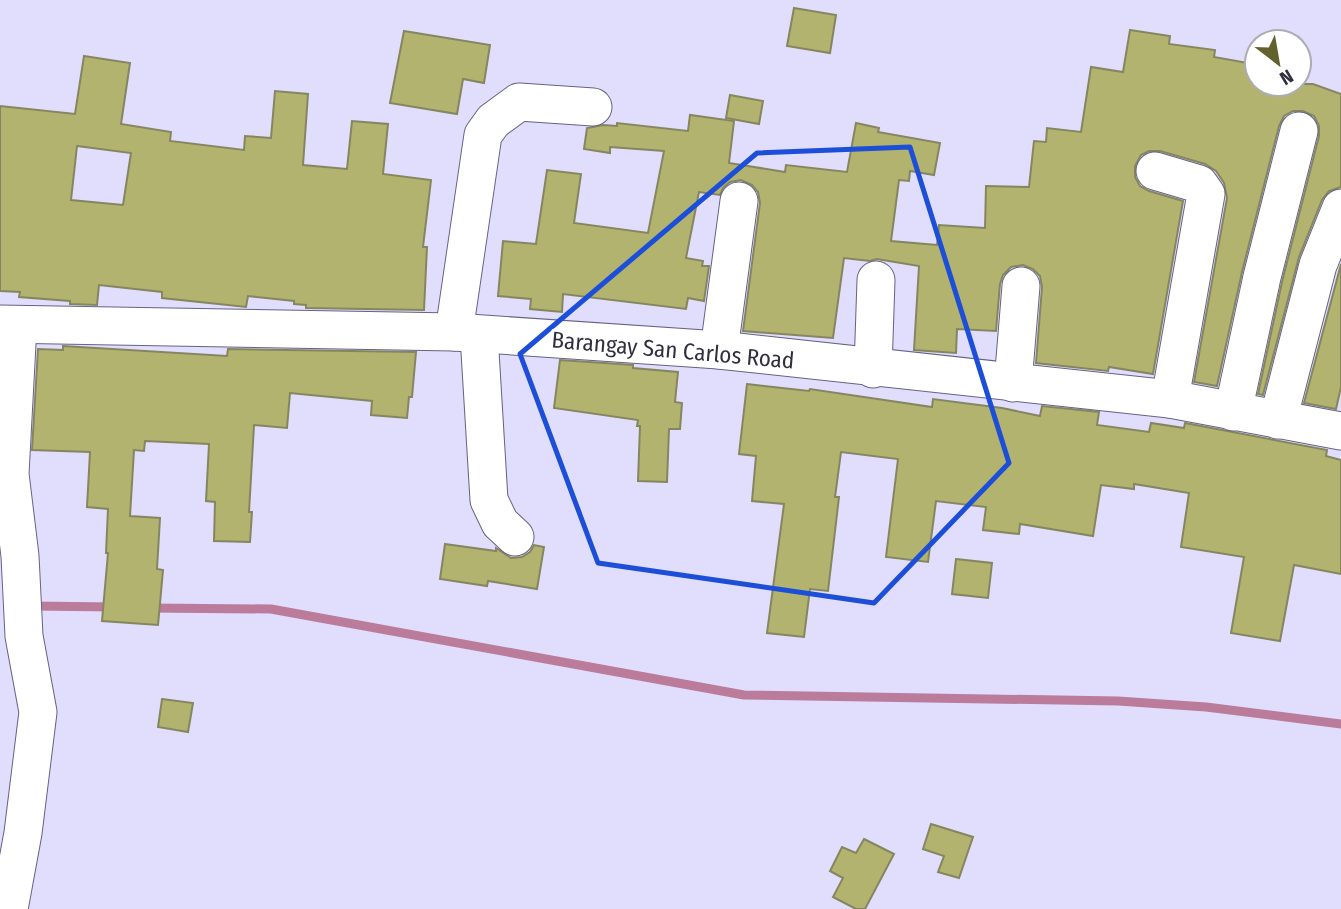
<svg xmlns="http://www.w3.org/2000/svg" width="1341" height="909" font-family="'Fira Sans Condensed',sans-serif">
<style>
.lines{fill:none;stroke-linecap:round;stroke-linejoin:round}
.stream{stroke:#bb7b9a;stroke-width:9}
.building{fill:#b2b36f;stroke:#858660;stroke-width:2;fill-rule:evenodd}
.minor-casing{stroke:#656284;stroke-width:39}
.minor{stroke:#fff;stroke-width:37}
.marked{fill:none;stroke:#1d4ed8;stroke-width:5;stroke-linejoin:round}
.labels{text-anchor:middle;stroke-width:6;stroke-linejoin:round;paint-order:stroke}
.street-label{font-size:23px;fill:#31303f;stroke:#fff}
</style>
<rect width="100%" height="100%" fill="#e0ddfd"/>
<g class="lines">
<g class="stream">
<polyline points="31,606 115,607"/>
<polyline points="150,608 271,609 744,695 1118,701 1206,707 1341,724"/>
</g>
</g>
<g class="building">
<polygon points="794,8 836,15 830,53 787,46"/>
<polygon points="1130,30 1170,36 1169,44 1215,50 1214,57 1248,63 1247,70 1257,72 1257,84 1313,84 1341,94 1341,187 1329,191 1322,200 1299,257 1263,395 1258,394 1282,282 1319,136 1319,126 1314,116 1303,111 1293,111 1284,116 1279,126 1242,272 1217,386 1194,382 1227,198 1224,183 1216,171 1205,164 1160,151 1149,151 1141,155 1135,166 1135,177 1140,186 1149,191 1183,201 1153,374 1109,367 1108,371 1036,363 1042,287 1040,276 1033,269 1023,265 1011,267 1003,275 1000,284 996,331 957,329 956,353 914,350 919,266 877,259 870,261 844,258 833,338 743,331 760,203 758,192 752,185 741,180 730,182 723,188 720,195 699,192 686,258 703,261 702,266 709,266 704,301 688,298 686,309 563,294 562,312 530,309 531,299 498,296 503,241 536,244 547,170 581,174 574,223 648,233 664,151 610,147 610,153 584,149 587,128 603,125 617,126 617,123 688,131 690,115 734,121 729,163 785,172 786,165 847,172 856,123 879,128 878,132 940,143 934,175 910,171 909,181 899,180 891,241 937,245 939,225 985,228 986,186 1029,187 1034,141 1046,142 1047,128 1081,132 1091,67 1123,72"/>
<polygon points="404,31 490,45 484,83 463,79 457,114 390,103"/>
<path d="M84 56 130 63 121 124 171 132 170 141 244 150 245 136 271 138 275 91 308 94 303 165 347 169 352 121 388 124 383 174 431 180 423 247H427L424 310 306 308V305L294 304V301L248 296 246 307 162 298V292L99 285 97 305 70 304V301L19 297 20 292 0 291V106L75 114ZM77 146 131 153 123 205 71 200Z"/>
<polygon points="730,95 763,101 759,124 726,118"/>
<polygon points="1341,264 1341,387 1336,409 1304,403"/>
<polygon points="63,346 227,356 228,349 416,352 412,397 409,397 407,418 371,415 372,401 290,393 287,428 254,425 249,512 252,512 250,542 214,541 215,502 206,501 209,444 145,441 144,451 134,450 130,516 160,518 157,569 163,570 158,625 102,621 108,553 106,553 108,509 87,507 90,452 32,450 38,349 63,350"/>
<polygon points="560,360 633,365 633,368 678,372 675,402 682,403 680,429 669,429 667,482 638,481 640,426 637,426 638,420 554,408"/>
<polygon points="747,384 809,391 810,389 932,407 933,399 1002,408 1040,416 1042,406 1099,412 1097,425 1149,432 1151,423 1184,428 1185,423 1327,450 1326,456 1341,460 1341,574 1294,565 1280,641 1231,633 1244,557 1181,547 1189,493 1134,484 1134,489 1101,485 1093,536 1020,524 1019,534 983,530 986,507 936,501 928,562 886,557 898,459 841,452 835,497 839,497 828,591 810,589 804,637 767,633 784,504 752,501 756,456 739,454"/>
<polygon points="445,544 496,551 496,548 511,558 522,557 530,552 534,545 544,547 537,589 488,581 487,586 440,579"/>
<polygon points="956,559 992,563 988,598 952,594"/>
<polygon points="162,699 193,703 188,732 158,727"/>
<polygon points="931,824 973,837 959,878 938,872 944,856 923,849"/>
<polygon points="864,839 894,854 865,909 856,909 833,897 843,878 830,871 842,847 856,853"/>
</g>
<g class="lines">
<g class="minor-casing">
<g id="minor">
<polyline points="1155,171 1199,184 1206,194 1170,399"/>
<polyline points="0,324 454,332 719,350 1170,399 1341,431"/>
<polyline points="454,332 483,135 493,121 519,102 593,107"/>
<polyline points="479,335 489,500 500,523 515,537"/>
<polyline points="719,350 739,201"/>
<polyline points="873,369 876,280"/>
<polyline points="1013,383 1021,286"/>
<polyline points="1233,412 1262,277 1299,131"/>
<polyline points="1278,420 1318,265 1341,208"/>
<polyline points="9,909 23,833 38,712 24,636 20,556 10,474 18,325"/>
</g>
</g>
<use href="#minor" class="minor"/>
</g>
<path class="marked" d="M910 147 1009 463 874 603 598 563 520 354 757 153Z"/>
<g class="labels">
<g class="street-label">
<text transform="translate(673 350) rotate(5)" y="8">Barangay San Carlos Road</text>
</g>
</g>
<g transform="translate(1278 63) rotate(149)"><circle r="33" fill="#ffffff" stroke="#adacb2" stroke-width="2"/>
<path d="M0-5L12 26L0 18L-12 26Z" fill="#62622f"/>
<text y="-10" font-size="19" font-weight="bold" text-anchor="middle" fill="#31303f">N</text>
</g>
</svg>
